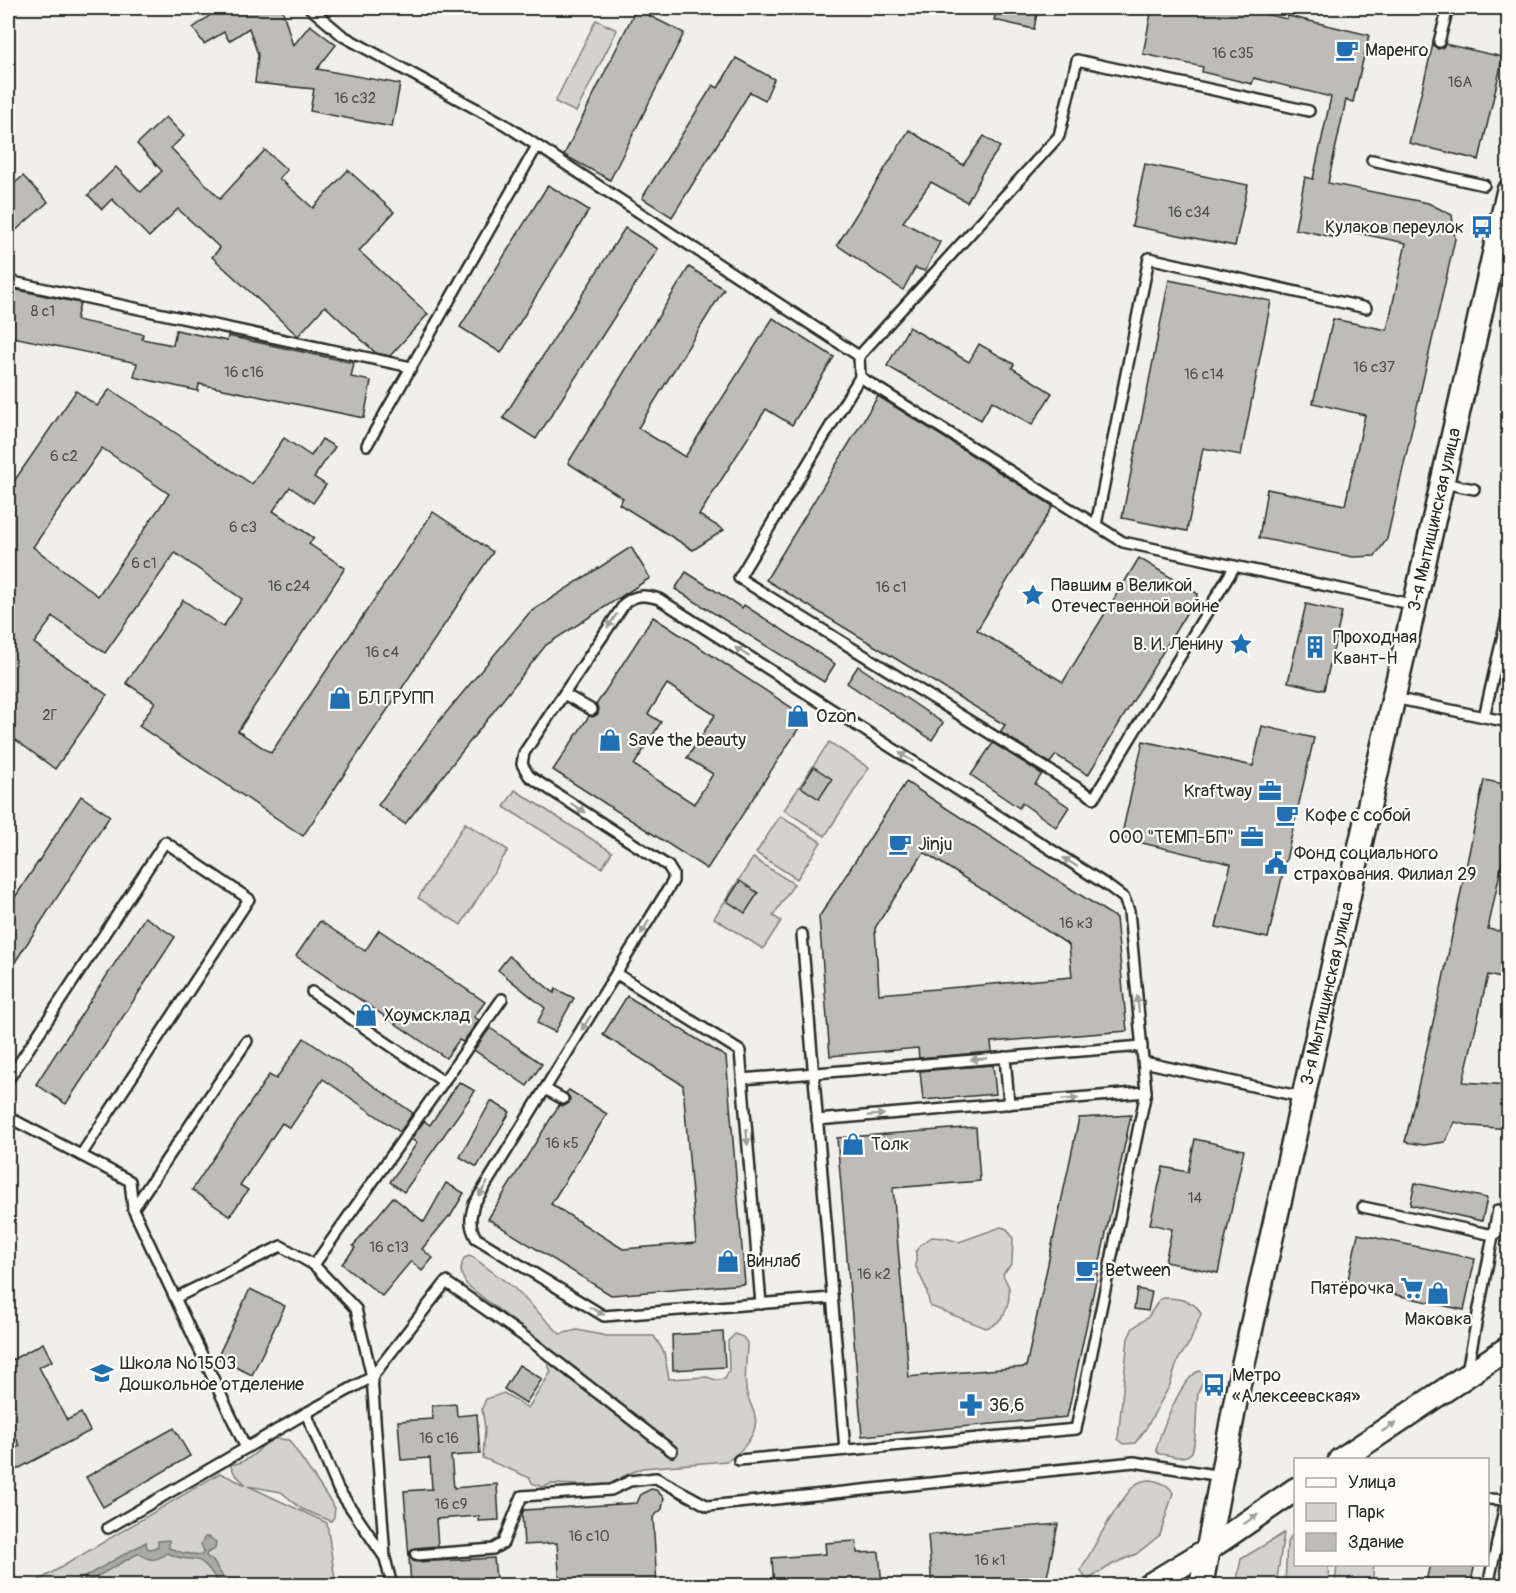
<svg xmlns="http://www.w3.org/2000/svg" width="1516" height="1593" font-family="Pangolin,sans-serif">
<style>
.green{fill:#d3d2cf;stroke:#7f7e7d;stroke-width:1.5}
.water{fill:#aaa9a7;stroke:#777775;stroke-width:1.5}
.building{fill:#bdbcb8;stroke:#2b2b2b;stroke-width:1.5;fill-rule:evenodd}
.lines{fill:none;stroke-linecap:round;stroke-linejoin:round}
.service-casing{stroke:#2b2b2b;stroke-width:14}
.tertiary-casing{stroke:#2b2b2b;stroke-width:27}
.service{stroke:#fdfcf7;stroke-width:9}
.tertiary{stroke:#fdfcf7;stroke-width:22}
.oneway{fill:#9e9e9b}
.labels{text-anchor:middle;stroke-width:4.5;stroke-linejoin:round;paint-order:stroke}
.number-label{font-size:15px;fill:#504f4e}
.poi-label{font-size:18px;fill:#2b2b2b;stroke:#fdfcf7;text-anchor:start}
.street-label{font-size:18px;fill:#2b2b2b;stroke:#fdfcf7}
</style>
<rect width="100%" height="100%" fill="#f0efeb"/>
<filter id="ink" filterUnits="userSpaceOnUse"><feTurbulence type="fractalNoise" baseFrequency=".0167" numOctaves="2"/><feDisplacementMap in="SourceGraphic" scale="12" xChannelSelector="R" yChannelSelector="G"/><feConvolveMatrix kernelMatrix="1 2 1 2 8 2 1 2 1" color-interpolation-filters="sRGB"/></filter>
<g filter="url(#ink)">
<g class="green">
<polygon points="596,20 617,30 576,112 555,102"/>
<polygon points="829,742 869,768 825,836 784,810"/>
<polygon points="515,790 612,852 602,868 504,807"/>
<polygon points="780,816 821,842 797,879 756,853"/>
<polygon points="465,823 508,850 461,925 418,898"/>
<polygon points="753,858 794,884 773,916 781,921 763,949 714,918"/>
<path d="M1001 1227 1007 1229 1013 1238 1012 1263 1003 1274C1004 1279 1008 1283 1009 1288 1010 1304 1005 1323 986 1328L930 1306 926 1288 916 1267V1251L920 1245 932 1237 945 1238 959 1242Z"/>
<path d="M469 1256 474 1258 514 1288 560 1334 577 1330 607 1336H654L664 1352 669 1379 707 1377 716 1380 725 1379 729 1370 728 1341 735 1334 743 1337 747 1343C747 1358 744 1374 746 1389 747 1399 753 1407 755 1416 759 1433 741 1453 727 1461L642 1468 622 1477 613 1484 604 1486 552 1484 542 1487 532 1483 530 1478 483 1458 485 1429 482 1408 486 1399 504 1393 528 1408 551 1372 538 1341 467 1285C461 1276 459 1269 464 1258Z"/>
<path d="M1164 1298C1178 1298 1196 1301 1201 1314L1190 1342 1178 1360 1170 1385 1145 1430 1135 1443 1124 1444 1118 1439 1128 1338 1133 1328 1148 1317 1160 1299Z"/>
<path d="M1199 1371 1205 1375C1204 1381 1200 1387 1198 1393 1195 1413 1198 1433 1192 1452 1183 1462 1170 1454 1159 1454L1156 1450C1161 1431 1181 1378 1199 1371Z"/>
<polygon points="1508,1398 1508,1423 1502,1417 1499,1409"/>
<path d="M270 1438 289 1440 335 1508 334 1517 331 1521 302 1509 281 1492 248 1486 327 1523 335 1580 302 1586 31 1585 220 1473 246 1485 235 1474 230 1465C247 1463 259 1451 270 1438Z"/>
<path d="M1151 1480C1159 1482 1169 1484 1173 1493L1160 1535 1136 1554 1113 1564 1089 1579 1085 1578 1081 1570C1094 1546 1116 1505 1134 1486 1139 1481 1144 1480 1151 1480Z"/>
<polygon points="1295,1531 1296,1564 1328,1565 1329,1585 1285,1585 1287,1542"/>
<polygon points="1284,1533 1276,1585 1236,1585 1241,1559"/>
<polygon points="1337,1565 1374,1565 1372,1585 1335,1585"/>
</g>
<path class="water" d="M205 1537H209L216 1542 215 1549 207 1553 206 1556 213 1561 228 1585H209L218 1582C196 1547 196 1567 167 1553 157 1561 149 1562 139 1553L82 1585 79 1580 146 1542 147 1548 151 1549 158 1546V1541L169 1540V1548L183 1553 202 1555 204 1551 201 1544Z"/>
<g class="building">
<polygon points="220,8 282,8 293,46 310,25 336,45 317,69 400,84 392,127 310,111 314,89 255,83 258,55 249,28 229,41 224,32 204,44 193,28"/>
<polygon points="997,8 1038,8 1034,29 994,20"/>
<polygon points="1152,8 1236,8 1287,19 1288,16 1369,35 1353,102 1346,100 1328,183 1428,203 1452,215 1455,239 1387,539 1375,556 1353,557 1259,538 1267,489 1345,505 1365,415 1313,403 1333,319 1387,330 1406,243 1338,229 1337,238 1295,229 1305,177 1313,179 1331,97 1254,78 1252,84 1202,72 1203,67 1143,54"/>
<polygon points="636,9 684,33 610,180 564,155"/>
<polygon points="1433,44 1438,49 1443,47 1445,44 1503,57 1479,160 1409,143"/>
<polygon points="736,58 774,79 765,100 750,92 672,217 642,198 713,85 718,88"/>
<polygon points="166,117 184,136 171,148 220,199 265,150 287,170 279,178 313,208 348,170 394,212 359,251 428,314 390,356 376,353 325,306 298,336 212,257 220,248 178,209 149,237 112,199 102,209 88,195 116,167 141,192 162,171 137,144"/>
<polygon points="909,130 963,165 984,136 1000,147 980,176 981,177 967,202 931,182 903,222 940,242 925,271 915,268 903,290 837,245"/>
<polygon points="1145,164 1248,185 1235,246 1132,226"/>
<polygon points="23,176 48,202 14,232 8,224 8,189"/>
<polygon points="548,185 589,210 501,353 460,327"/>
<polygon points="625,228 658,249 536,439 503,418"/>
<polygon points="689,267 724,289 638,428 685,457 773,318 834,357 792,425 766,409 699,515 724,530 693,550 619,504 623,498 568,463"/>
<polygon points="1169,280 1271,301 1241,455 1203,448 1187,531 1122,518"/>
<polygon points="8,288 80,303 76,320 143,334 142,339 173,345 176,330 227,341 228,336 354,363 351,377 371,381 364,418 199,384 198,391 134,377 137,363 8,336"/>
<polygon points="909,327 969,362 979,344 1014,364 1012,368 1052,393 1032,425 992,401 981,420 887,366"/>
<path d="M110 389 252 484 284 438 311 456 322 439 335 447 314 477 326 485 313 503 290 487 273 511 314 538 309 544 345 568 238 731 271 753 433 512 493 552 303 836 139 726 155 702 126 683 183 600 223 627 242 599 175 553 105 653 53 617 34 643 107 695 55 769 8 734V490L76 391 97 406ZM102 448 169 494 98 596 33 547Z"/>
<polygon points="878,396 1053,506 977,630 1063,682 1139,558 1198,594 1088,775 1056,755 1050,763 1000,732 1005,725 766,580"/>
<polygon points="631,547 650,578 546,645 405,824 378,805 440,720 530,612"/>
<polygon points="686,572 742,608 744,605 835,664 824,682 675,589"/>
<polygon points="1306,604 1342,612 1324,690 1288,682"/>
<path d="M653 617 806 717 707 869 553 770 589 716 593 717 598 714 599 709 596 705ZM667 684 715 715 687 758 713 774 694 804 634 765 661 722 648 714Z"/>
<polygon points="858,666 943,723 932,740 847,683"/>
<polygon points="1262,726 1314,738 1268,938 1216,927 1231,864 1121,838 1143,741 1253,766"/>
<polygon points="993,743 1042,774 1035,784 1069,807 1056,827 1022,803 1019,808 971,775"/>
<polygon points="814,767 832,779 819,799 801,787"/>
<polygon points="1484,780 1509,785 1509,830 1488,929 1509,933 1509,980 1488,975 1463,1082 1509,1085 1509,1129 1472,1126 1455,1122 1445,1142 1424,1145 1405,1142 1442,984"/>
<path d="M906 782 1116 918 1127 1031 991 1042 992 1052 919 1058 918 1048 830 1056 819 917ZM924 852 1069 945 1072 977 879 994 875 928Z"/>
<polygon points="81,796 110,816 8,973 8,908"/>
<polygon points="740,881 758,893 745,913 727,901"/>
<polygon points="145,917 175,937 66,1104 36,1084"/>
<polygon points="320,921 365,951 379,930 485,1002 474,1017 479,1020 463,1042 459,1040 446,1058 296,956"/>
<polygon points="509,956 554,993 556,989 574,998 555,1032 537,1023 545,1008 498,970"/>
<polygon points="627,996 726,1057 745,1284 611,1295 488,1219 559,1105 564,1106 569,1103 570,1098 566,1093 569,1090 607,1114 551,1204 623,1249 696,1243 683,1085 603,1035"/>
<polygon points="490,1028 542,1064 527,1086 474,1050"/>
<polygon points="304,1038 413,1113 400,1132 323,1079 290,1128 282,1123 240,1185 248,1190 230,1216 192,1190 269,1075 276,1079"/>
<polygon points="993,1065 996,1094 923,1100 920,1071"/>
<polygon points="459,1082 475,1091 404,1192 390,1182 417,1143 411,1139 424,1121 430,1125"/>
<polygon points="491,1101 510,1112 477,1167 460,1157"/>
<polygon points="1131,1115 1067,1417 862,1436 837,1138 976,1127 980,1181 893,1188 909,1377 927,1375 1026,1367 1079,1118"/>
<polygon points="1195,1139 1244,1150 1218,1273 1165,1262 1172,1229 1150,1224 1163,1167 1188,1172"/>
<polygon points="446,1183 464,1193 450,1217 449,1216 422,1249 433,1258 422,1271 411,1261 382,1296 342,1264 355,1248 353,1246 393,1197 424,1222"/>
<polygon points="1415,1183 1487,1198 1482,1221 1410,1205"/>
<polygon points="1358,1234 1475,1259 1464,1310 1347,1284"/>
<polygon points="250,1289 285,1306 252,1375 217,1358"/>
<polygon points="1137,1289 1152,1292 1148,1311 1134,1309"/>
<polygon points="723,1332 725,1367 673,1370 672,1335"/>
<polygon points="43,1343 52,1361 39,1367 67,1420 81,1413 90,1431 8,1474 8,1452 20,1446 8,1421 8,1362"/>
<polygon points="519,1365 542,1379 526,1403 504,1389"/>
<polygon points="456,1404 457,1416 477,1414 480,1454 451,1456 454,1488 497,1484 499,1520 479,1521 479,1516 436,1519 438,1546 415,1548 410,1552 409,1556 413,1561 417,1562 494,1558 496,1578 411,1584 404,1491 432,1489 430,1458 401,1460 398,1421 433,1419 432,1406"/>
<polygon points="174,1428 190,1456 103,1507 86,1477"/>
<polygon points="651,1489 656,1490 664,1498 662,1509 653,1517 657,1586 560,1586 557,1543 524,1545 522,1514 524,1510 637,1503 641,1494"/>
<polygon points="1058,1524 1045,1586 932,1586 928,1535"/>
<polygon points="856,1541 857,1553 879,1552 882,1586 774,1586 772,1558 826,1554 825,1543"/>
<polygon points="1430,1564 1475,1564 1470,1586 1425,1586"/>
</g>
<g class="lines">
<g class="service-casing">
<g id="service">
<polyline points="310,8 343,36 504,124 859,356 860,377"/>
<polyline points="1439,42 1448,8"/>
<polyline points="1372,160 1484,185"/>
<polyline points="8,281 411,367"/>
<polyline points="859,356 1059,136 1077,60 1309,111"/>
<polyline points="367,445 537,146"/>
<polyline points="1443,483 1474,489"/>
<polyline points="1096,525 1149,258 1366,308"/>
<polyline points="1235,566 1094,798 739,578 860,377 1123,542 1392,600 1415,605"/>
<polyline points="564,694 592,710"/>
<polyline points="1394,698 1508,722"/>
<polyline points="1484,717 1508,613"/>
<polyline points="802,934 845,1450"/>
<polyline points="617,974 740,1051 761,1304"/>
<polyline points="312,992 444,1082"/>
<polyline points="1005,1057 1009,1104"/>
<polyline points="1144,1062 1302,1097"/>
<polyline points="742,1079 1142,1046"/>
<polyline points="8,1080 165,842 249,899 81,1155"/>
<polyline points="545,1089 563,1099"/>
<polyline points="8,1117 130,1181 133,1209 246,1448 108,1528"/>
<polyline points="817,1120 1146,1092"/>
<polyline points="1363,1207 1493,1235 1508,1225"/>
<polyline points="133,1209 247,1041"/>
<polyline points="314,1265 502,999"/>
<polyline points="175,1298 281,1246 314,1265 356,1309 372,1377 385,1558 392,1586"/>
<polyline points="1467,1371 1498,1210"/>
<polyline points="246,1448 306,1413"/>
<path d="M739 1460 1076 1429 1146 1092 1129 911 1124 898 1108 886 659 599C646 595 636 594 625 603L524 753 522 764 529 776 668 866 673 874V881L474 1204C470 1217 469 1226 476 1238L604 1316 832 1298"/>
<polyline points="1488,1499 1508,1500"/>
<polyline points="416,1555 493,1549 503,1543 522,1496 611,1490 630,1481 656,1478 708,1506 1134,1462 1221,1476"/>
<polyline points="385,1558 338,1489 306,1413 372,1377 446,1282 532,1342 672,1451"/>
<polyline points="1488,1586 1506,1500"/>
</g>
</g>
<g class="tertiary-casing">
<g id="tertiary">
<polyline points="1340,1460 1508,1348"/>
<polyline points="1148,1586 1207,1550 1296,1489"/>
<path id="s1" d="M1201 1586 1238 1388 1263 1275 1508 192"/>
</g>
</g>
<use href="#service" class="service"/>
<use href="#tertiary" class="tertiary"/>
</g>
<defs><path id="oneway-solid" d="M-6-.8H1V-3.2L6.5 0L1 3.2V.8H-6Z" transform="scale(1.5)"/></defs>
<g class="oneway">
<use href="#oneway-solid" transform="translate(612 621) rotate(124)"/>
<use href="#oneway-solid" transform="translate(742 652) rotate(-147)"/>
<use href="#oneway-solid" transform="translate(906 757) rotate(-147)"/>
<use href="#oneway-solid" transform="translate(578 808) rotate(33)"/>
<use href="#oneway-solid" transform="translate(1070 862) rotate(-147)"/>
<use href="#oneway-solid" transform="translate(645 927) rotate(121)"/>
<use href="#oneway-solid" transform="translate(1138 1004) rotate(-96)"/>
<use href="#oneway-solid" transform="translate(586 1023) rotate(122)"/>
<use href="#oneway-solid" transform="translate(979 1059) rotate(175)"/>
<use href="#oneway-solid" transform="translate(1070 1099) rotate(-5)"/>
<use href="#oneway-solid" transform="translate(876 1115) rotate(-5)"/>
<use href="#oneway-solid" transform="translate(747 1137) rotate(85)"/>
<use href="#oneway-solid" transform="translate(483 1189) rotate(122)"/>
<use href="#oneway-solid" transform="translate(597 1311) rotate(27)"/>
<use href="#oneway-solid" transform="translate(1389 1427) rotate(-34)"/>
<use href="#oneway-solid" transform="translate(1251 1519) rotate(-35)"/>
</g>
</g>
<defs>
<g id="cafe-bare" transform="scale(1.8)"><path d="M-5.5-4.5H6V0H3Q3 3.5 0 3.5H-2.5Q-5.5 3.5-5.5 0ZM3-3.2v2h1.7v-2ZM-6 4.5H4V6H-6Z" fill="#1f6fb2" stroke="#fdfcf7" stroke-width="2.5" paint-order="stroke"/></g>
<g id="bus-bare" transform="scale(1.8)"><path d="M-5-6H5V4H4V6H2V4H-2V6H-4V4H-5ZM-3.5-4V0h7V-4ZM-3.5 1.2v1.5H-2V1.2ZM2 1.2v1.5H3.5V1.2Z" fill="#1f6fb2" stroke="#fdfcf7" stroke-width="2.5" paint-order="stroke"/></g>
<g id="sight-bare" transform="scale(1.8)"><path d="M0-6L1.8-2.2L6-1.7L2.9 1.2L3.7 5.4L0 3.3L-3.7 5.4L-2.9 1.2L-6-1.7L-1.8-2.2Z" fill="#1f6fb2" stroke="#fdfcf7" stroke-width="2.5" paint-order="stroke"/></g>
<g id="building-bare" transform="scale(1.8)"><path d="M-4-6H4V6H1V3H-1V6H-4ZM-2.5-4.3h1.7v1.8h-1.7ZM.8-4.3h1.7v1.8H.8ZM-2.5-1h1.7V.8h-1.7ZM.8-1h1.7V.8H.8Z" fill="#1f6fb2" stroke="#fdfcf7" stroke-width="2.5" paint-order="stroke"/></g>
<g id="shop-bare" transform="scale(1.8)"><path d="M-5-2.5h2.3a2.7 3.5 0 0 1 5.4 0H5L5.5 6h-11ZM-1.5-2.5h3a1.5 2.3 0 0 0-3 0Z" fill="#1f6fb2" stroke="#fdfcf7" stroke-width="2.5" paint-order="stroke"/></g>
<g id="office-bare" transform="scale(1.8)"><path d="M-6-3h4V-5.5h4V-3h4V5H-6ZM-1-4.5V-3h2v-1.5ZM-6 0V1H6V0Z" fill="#1f6fb2" stroke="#fdfcf7" stroke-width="2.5" paint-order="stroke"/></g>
<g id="civic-bare" transform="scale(1.8)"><path d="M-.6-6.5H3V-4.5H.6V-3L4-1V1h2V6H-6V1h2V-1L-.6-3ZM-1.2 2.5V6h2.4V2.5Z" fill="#1f6fb2" stroke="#fdfcf7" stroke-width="2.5" paint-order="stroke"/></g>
<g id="supermarket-bare" transform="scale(1.8)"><path d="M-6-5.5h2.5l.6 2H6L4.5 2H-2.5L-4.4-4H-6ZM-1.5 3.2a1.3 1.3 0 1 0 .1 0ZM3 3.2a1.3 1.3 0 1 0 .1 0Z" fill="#1f6fb2" stroke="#fdfcf7" stroke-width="2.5" paint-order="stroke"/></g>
<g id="school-bare" transform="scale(1.8)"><path d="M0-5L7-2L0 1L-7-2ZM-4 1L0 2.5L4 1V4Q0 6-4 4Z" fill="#1f6fb2" stroke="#fdfcf7" stroke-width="2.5" paint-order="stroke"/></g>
<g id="pharmacy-bare" transform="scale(1.8)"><path d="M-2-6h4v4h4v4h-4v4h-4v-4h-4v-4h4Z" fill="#1f6fb2" stroke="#fdfcf7" stroke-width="2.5" paint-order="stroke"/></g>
</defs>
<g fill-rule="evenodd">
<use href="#cafe-bare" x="1347" y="50"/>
<use href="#bus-bare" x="1482" y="227"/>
<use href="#sight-bare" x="1033" y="595"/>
<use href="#sight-bare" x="1241" y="644"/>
<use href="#building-bare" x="1315" y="647"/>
<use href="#shop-bare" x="340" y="698"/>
<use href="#shop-bare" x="798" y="716"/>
<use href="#shop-bare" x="610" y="740"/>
<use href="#office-bare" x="1270" y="791"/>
<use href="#cafe-bare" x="1287" y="815"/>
<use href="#office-bare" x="1252" y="837"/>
<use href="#cafe-bare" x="900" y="844"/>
<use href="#civic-bare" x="1276" y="863"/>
<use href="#shop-bare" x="366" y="1015"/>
<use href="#shop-bare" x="853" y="1144"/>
<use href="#shop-bare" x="728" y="1261"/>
<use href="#cafe-bare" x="1087" y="1270"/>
<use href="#supermarket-bare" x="1412" y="1288"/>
<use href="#shop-bare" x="1438" y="1293"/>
<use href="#school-bare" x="102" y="1373"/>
<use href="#bus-bare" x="1214" y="1385"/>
<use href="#pharmacy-bare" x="971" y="1405"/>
</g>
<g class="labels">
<g class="number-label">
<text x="1233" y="58">16 с35</text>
<text x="1460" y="87">16А</text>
<text x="355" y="103">16 с32</text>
<text x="1189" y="217">16 с34</text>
<text x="43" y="316">8 с1</text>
<text x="1374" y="372">16 с37</text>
<text x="244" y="377">16 с16</text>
<text x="1204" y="379">16 с14</text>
<text x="64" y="461">6 с2</text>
<text x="243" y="532">6 с3</text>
<text x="144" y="568">6 с1</text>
<text x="289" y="591">16 с24</text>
<text x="891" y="592">16 с1</text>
<text x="382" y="657">16 c4</text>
<text x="50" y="720">2Г</text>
<text x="1076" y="928">16 к3</text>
<text x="562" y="1148">16 к5</text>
<text x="1195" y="1203">14</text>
<text x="389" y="1252">16 с13</text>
<text x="874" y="1279">16 к2</text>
<text x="439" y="1443">16 с16</text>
<text x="451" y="1509">16 с9</text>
<text x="589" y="1541">16 с10</text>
<text x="990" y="1565">16 к1</text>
</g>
<g class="poi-label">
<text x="1365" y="56">Маренго</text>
<text x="1464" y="233" text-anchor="end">Кулаков переулок</text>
<text x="1051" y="591">Павшим в Великой<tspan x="1051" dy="21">Отечественной войне</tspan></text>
<text x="1333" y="643">Проходная<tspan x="1333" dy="21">Квант-Н</tspan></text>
<text x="1223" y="650" text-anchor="end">В. И. Ленину</text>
<text x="358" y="704">БЛ ГРУПП</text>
<text x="816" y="722">Ozon</text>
<text x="628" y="746">Save the beauty</text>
<text x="1252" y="797" text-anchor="end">Kraftway</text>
<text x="1305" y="821">Кофе с собой</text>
<text x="1234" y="843" text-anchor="end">ООО "ТЕМП-БП"</text>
<text x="918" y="850">Jinju</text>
<text x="1294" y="859">Фонд социального<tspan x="1294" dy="21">страхования. Филиал 29</tspan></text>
<text x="384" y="1021">Хоумсклад</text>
<text x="871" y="1150">Толк</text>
<text x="746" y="1267">Винлаб</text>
<text x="1105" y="1276">Between</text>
<text x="1394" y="1294" text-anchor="end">Пятёрочка</text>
<text x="1438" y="1325" text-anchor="middle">Маковка</text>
<text x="120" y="1369">Школа №1503<tspan x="120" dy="21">Дошкольное отделение</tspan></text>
<text x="1232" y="1381">Метро<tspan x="1232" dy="21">«Алексеевская»</tspan></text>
<text x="989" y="1411">36,6</text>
</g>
<g class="street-label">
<text dy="6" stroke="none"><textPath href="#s1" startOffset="1092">3-я Мытищинская улица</textPath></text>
<text dy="6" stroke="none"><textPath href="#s1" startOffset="606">3-я Мытищинская улица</textPath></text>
</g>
</g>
<rect width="1516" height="1593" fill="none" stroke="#fdfcf7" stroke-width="30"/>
<rect x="15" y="15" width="1486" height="1563" fill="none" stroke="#2b2b2b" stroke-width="2" filter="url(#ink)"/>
<rect x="1294" y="1458" width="195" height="108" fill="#fdfcf7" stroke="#a9a8a5" stroke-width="1.5"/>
<rect x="1306" y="1478" width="30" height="9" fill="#fdfcf7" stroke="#a9a8a5" stroke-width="1.5"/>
<text x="1348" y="1488" font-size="18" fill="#2b2b2b">Улица</text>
<rect x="1306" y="1503" width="30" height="18" fill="#d3d2cf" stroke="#a9a8a5" stroke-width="1.5"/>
<text x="1348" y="1518" font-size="18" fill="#2b2b2b">Парк</text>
<rect x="1306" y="1533" width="30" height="18" fill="#bdbcb8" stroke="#a9a8a5" stroke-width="1.5"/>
<text x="1348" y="1548" font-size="18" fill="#2b2b2b">Здание</text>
</svg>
